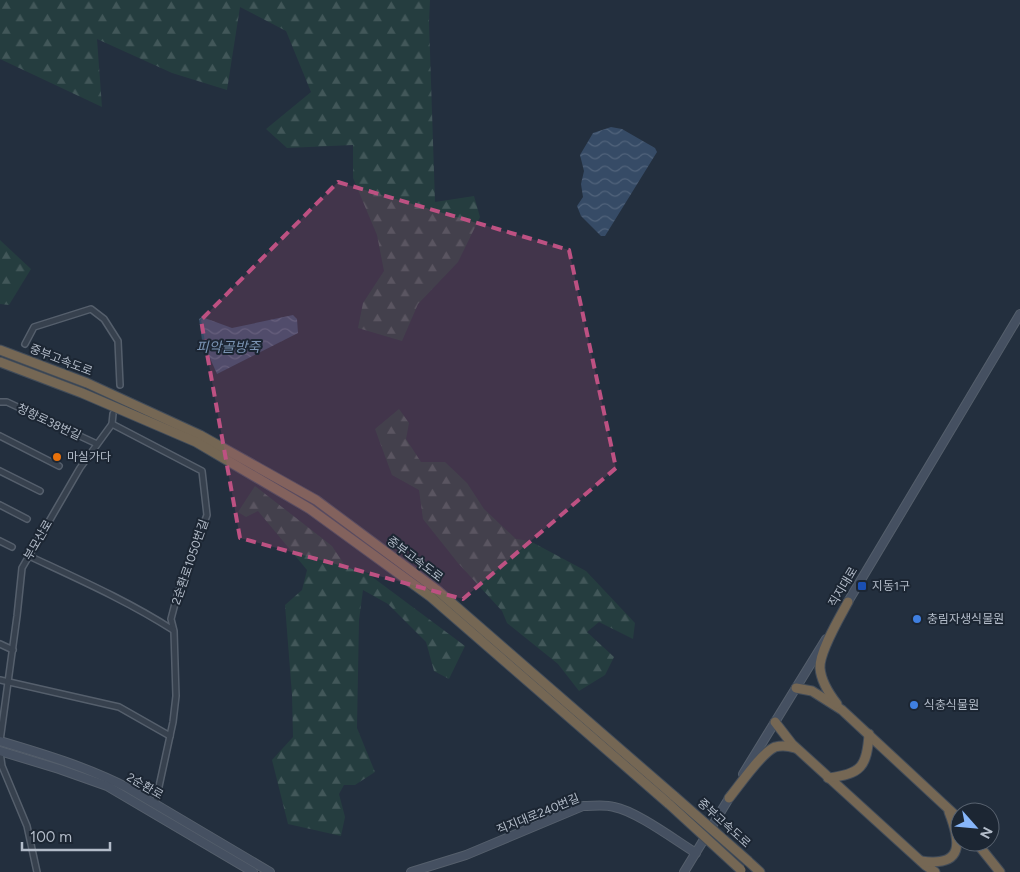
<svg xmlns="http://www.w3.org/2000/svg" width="1020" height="872" font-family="Figtree,'Noto Sans KR',sans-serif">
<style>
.forest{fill:url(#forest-firs)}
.water{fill:url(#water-waves)}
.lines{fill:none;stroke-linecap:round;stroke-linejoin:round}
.street-casing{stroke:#555f6c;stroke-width:8}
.secondary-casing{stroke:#555f6c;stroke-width:10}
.highway-casing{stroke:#424c59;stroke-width:11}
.street{stroke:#37414e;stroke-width:5}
.secondary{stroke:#455061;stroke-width:8}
.highway{stroke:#756754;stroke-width:9}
.highway-bridge-casing{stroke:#424c59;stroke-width:11;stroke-linecap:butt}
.highway-bridge{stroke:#756754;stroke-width:9}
.marked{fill:#bd5182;fill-opacity:0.2;stroke:#bd5182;stroke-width:4;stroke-dasharray:10 6;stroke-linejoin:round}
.food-dot{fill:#e8710a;stroke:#1c2633;stroke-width:2}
.transit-dot{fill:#1a4fb4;stroke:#1c2633;stroke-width:2}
.shop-dot{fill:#3f7fe0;stroke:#1c2633;stroke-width:2}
.labels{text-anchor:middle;stroke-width:4;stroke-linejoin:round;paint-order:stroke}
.street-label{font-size:12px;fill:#b3bcc9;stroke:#1c2633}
.poi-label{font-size:12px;fill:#b3bcc9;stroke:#1c2633;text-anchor:start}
.water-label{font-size:14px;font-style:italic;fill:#7a93b2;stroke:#1c2633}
</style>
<defs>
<pattern id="forest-firs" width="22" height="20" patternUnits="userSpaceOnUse" patternTransform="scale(1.25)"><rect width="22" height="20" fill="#253d3f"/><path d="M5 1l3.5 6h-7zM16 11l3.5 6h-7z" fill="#425759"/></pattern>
<pattern id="water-waves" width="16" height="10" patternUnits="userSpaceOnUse" patternTransform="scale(1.25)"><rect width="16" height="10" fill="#364b66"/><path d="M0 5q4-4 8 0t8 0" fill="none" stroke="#51637b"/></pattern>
</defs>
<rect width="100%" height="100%" fill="#232f3e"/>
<g class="forest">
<polygon points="0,0 430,0 429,22 435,202 474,196 480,217 458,262 418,304 402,341 358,328 363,303 384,271 377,235 353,178 353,145 287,148 266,129 311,92 286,31 240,7 227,90 172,73 97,39 102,107 0,59"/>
<polygon points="0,240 31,269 9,305 0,304"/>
<polygon points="399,409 409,423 406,439 421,462 445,462 467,483 484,509 516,539 530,541 586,571 635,623 633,639 599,622 587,632 614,657 605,675 579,691 558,664 507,623 502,611 458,563 423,519 419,490 392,475 375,429"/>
<polygon points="255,486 332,546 346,567 367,573 465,646 449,679 434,671 426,642 388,604 363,590 359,620 357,728 375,772 355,785 344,785 339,794 345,817 341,836 288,824 272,760 293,737 292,695 285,605 302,590 307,570 258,511 246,517 238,512"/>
</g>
<g class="water">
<polygon points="611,127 622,129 655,148 657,152 605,236 601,236 581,216 577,206 583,197 581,184 584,171 580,155 593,133"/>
<polygon points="293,315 297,319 298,333 217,374 202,340 199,319 202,317 232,328"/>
</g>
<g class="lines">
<g class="street-casing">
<g id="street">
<polyline points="25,344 34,327 91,309 104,319 118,341 120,385"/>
<polyline points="0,402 7,402 97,444"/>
<polyline points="112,424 202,471 207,515 177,596 171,619 174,631 176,696 173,722 155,805"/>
<polyline points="0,436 59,466"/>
<polyline points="0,471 40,491"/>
<polyline points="0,505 27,519"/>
<polyline points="0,541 12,547"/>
<path d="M29 556C78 579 128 601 173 630"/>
<polyline points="0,644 13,650"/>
<polyline points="0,680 119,707 170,736"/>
<polyline points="0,741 17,616 22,568 80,468 112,424 113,414"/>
<polyline points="0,752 2,766 27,826 37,872"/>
</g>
</g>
<g class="secondary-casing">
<g id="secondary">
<polyline points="846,605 1020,314"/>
<path d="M0 741C44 754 87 767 128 788L270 872"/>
<polyline points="0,751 59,769 107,786 253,872"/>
<polyline points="743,774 826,639"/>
<path d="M411 872 466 855 583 806C594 806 604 804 614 807 636 811 675 840 696 853"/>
<polyline points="684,872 731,795"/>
</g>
</g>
<g class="highway-casing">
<g id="highway">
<polyline points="0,350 87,383 200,435 316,500 437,590 674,796"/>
<polyline points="0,362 82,393 196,442 310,509 431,597 669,804"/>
<polyline points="796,688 812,691 842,710 954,814 960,821"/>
<path d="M837 704C830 695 821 681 820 668 819 652 840 617 848 602"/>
<polyline points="775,722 792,744 925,865 935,872"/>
<path d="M828 778C861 774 867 767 869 734"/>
<path d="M729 798C739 786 762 752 775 747 782 745 789 746 795 748"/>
<polyline points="976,842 1000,872"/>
<polyline points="748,861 760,872"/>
<path d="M921 861C964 867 961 843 949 812"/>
</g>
</g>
<use href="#street" class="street"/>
<use href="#secondary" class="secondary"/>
<use href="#highway" class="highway"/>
<g class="highway-bridge-casing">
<g id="highway-bridge">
<polyline points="674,796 748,861"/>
<polyline points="669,804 741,870"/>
</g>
</g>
<use href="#highway-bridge" class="highway-bridge"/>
</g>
<path class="marked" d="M338 182 569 250 616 468 463 599 240 538 201 320Z"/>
<circle class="food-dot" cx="57" cy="457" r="5"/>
<rect class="transit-dot" x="857" y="581" width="10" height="10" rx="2.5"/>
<g class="shop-dot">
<circle cx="917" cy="619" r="5"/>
<circle cx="914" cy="705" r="5"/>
</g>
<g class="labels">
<g class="street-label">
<text transform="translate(61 360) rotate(21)" y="4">중부고속도로</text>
<text transform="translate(49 422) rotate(25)" y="4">청향로38번길</text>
<text transform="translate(38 540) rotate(-60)" y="4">부모산로</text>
<text transform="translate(415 559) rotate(37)" y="4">중부고속도로</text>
<text transform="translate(190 562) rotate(-71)" y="4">2순환로1050번길</text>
<text transform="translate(843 587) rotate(-59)" y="4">직지대로</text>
<text transform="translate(145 786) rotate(30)" y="4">2순환로</text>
<text transform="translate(538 814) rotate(-22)" y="4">직지대로240번길</text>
<text transform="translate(724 823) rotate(42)" y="4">중부고속도로</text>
</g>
<g class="poi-label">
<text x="67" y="461">마실가다</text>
<text x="872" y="590">지동1구</text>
<text x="927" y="623">충림자생식물원</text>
<text x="924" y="709">식충식물원</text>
</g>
<g class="water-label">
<text x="228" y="352">피악골방죽</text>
</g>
</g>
<g transform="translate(975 827) rotate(117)"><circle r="24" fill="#1c2633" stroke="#58626f"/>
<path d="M0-4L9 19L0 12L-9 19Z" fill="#87b6fa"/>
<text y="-8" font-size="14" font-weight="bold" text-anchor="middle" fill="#b3bcc9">N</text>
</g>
<path d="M22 842v8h88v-8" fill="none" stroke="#b3bcc9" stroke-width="2.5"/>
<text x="30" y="842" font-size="15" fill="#b3bcc9" stroke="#1c2633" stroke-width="4" paint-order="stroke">100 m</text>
</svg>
